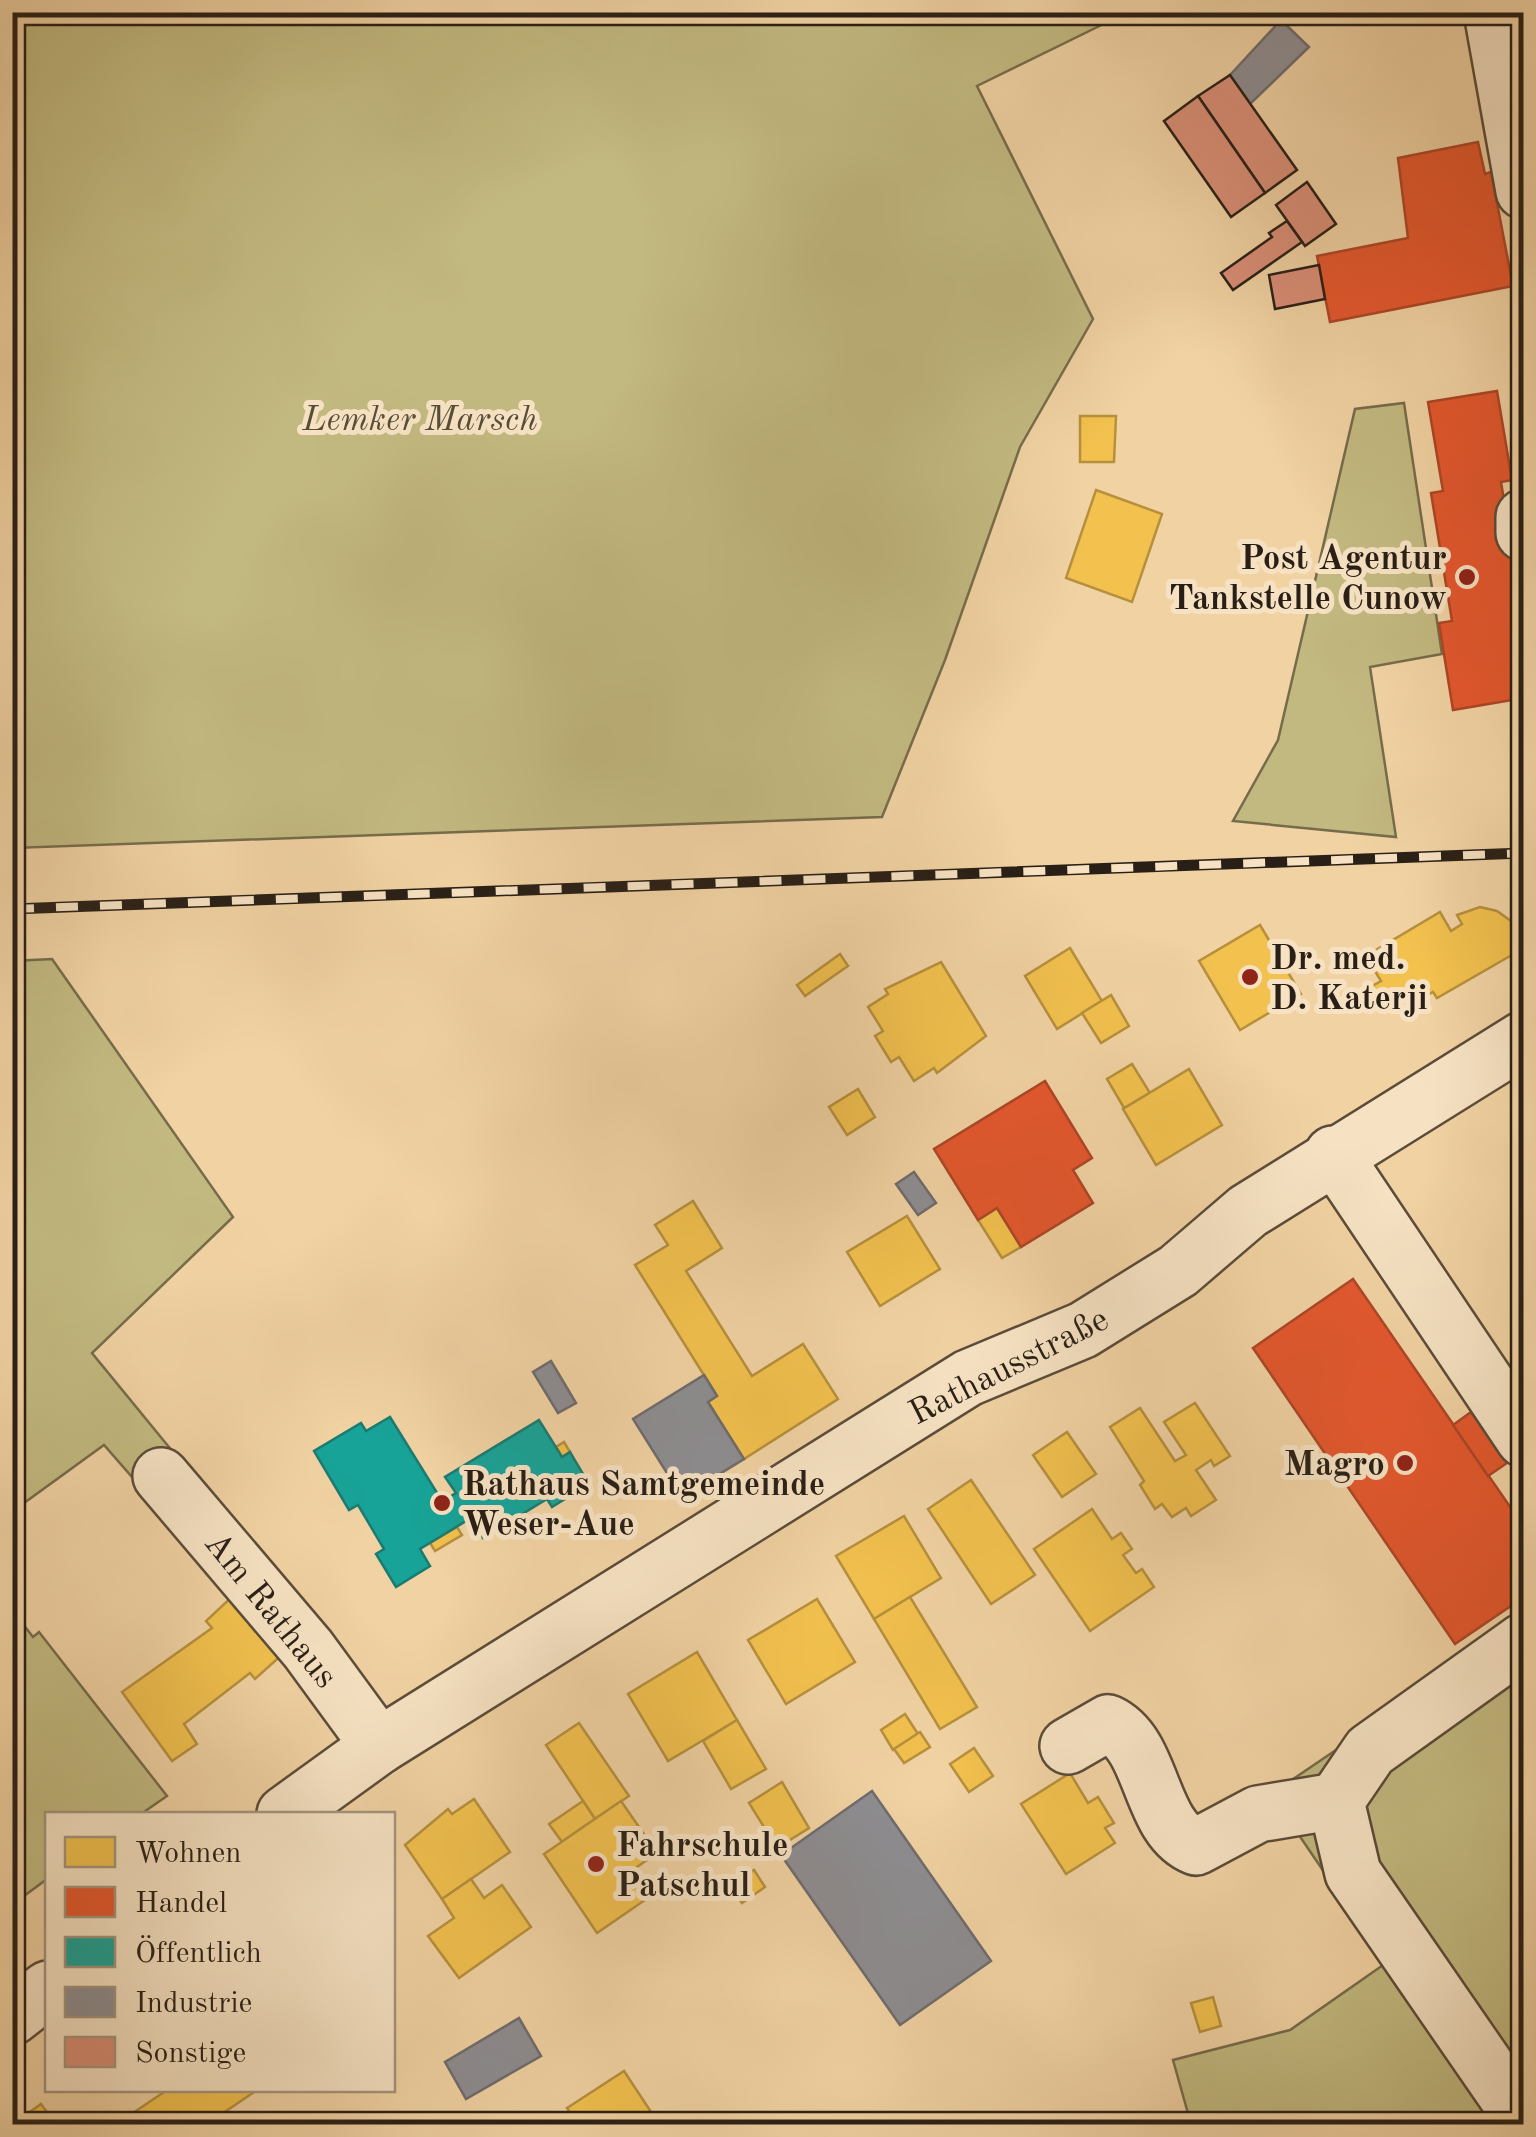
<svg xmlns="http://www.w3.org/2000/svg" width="1536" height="2137" font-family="'Old Standard TT',serif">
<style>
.green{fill:#c2b980;stroke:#766c4b;stroke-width:2.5}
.homes{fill:#f2c14e;stroke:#b6903d;stroke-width:2.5}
.shops{fill:#e4572e;stroke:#ac4627;stroke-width:2.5}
.public{fill:#17a398;stroke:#1c7b71;stroke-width:2.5}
.industry{fill:#8d8d92;stroke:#6f6c6d;stroke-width:2.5}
.building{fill:#da8e77;stroke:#291f16;stroke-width:2.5}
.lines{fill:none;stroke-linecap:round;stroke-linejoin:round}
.minor-casing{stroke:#5b4c39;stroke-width:60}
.minor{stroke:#f6e2c3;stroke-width:55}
.rail-casing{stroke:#291f16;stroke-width:11}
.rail{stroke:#f6e2c3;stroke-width:8;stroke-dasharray:22;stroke-linecap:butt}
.poi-dot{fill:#8f2418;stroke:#f6e2c3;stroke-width:4}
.labels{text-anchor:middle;stroke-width:10;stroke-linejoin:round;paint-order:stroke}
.park-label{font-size:35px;font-style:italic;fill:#574d36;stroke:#f6e2c3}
.poi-label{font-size:35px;font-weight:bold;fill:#291f16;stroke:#f6e2c3;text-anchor:start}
.street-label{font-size:35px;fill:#291f16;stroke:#f6e2c3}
</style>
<rect width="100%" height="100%" fill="#f1d2a3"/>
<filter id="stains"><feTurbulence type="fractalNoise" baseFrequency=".002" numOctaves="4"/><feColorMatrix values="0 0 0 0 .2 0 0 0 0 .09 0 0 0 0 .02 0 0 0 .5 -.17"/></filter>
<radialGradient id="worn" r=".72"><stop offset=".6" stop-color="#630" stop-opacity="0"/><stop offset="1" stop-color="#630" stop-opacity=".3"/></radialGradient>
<g class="green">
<polygon points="13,12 1126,13 977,86 1093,319 1020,447 945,660 882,817 13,848"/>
<polygon points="1404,403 1442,654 1370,667 1396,837 1233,821 1278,740 1355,409"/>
<polygon points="52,959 233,1217 92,1353 209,1496 179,1531 104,1445 13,1511 12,961"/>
<polygon points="12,1610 33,1637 39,1632 167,1796 141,1814 48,1814 47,1879 13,1904"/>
<polygon points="1460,1666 1523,1674 1523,2124 1191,2124 1173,2060 1290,2030 1386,1963 1271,1794"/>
</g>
<g class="homes">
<polygon points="1080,416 1116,416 1114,462 1080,462"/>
<polygon points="1096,490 1162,514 1132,602 1066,578"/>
<polygon points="1480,907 1497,911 1518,926 1524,948 1437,998 1433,992 1412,1004 1409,997 1395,1006 1388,992 1373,1004 1365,990 1381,981 1366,956 1440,912 1451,931 1462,924 1457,915"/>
<polygon points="1260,925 1301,994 1240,1030 1199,961"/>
<polygon points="1070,948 1102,1001 1057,1029 1025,976"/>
<polygon points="840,954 848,966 805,996 797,985"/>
<polygon points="941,962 986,1036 937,1073 934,1068 914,1081 899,1057 891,1062 875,1036 883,1031 868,1007 888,994 885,989"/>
<polygon points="1111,995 1129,1026 1101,1043 1082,1013"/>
<polygon points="1132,1064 1150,1093 1124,1108 1107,1079"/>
<polygon points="1189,1069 1222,1125 1156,1165 1123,1109"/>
<polygon points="858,1089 875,1117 847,1135 829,1107"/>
<polygon points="693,1201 722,1248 686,1271 752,1376 803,1344 838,1399 744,1459 708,1402 717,1396 635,1265 668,1245 655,1225"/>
<polygon points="997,1208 1021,1247 1002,1258 978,1220"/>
<polygon points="907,1216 940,1269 880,1306 847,1252"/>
<polygon points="1195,1403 1230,1456 1214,1466 1211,1460 1196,1470 1216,1500 1191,1516 1186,1508 1172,1517 1162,1504 1155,1509 1140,1485 1144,1481 1110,1427 1140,1408 1175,1461 1186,1455 1164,1422"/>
<polygon points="1067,1432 1096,1474 1062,1497 1033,1455"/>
<polygon points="564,1442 570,1452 562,1457 556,1447"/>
<polygon points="971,1480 1035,1575 991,1604 928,1509"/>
<polygon points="1092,1509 1112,1539 1121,1533 1132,1549 1123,1555 1136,1573 1142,1569 1154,1587 1090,1631 1034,1549"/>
<polygon points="904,1516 941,1578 874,1619 836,1556"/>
<polygon points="457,1527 462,1535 435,1551 430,1543"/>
<polygon points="237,1592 285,1652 255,1679 250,1673 184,1724 197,1744 172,1761 122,1692 212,1628 206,1621"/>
<polygon points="910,1597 977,1707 940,1729 874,1619"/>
<polygon points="817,1599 855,1662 786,1704 748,1640"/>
<polygon points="697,1652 737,1720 668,1761 628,1694"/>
<polygon points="905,1714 918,1734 893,1750 881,1730"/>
<polygon points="737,1720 766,1769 731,1789 703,1741"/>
<polygon points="579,1723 629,1796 595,1819 546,1745"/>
<polygon points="920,1732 930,1747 904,1763 894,1749"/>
<polygon points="974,1748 993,1776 969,1792 950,1764"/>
<polygon points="1070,1773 1088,1803 1098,1797 1114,1823 1105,1828 1115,1843 1066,1874 1021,1804"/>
<polygon points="782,1782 809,1828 777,1848 749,1803"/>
<polygon points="474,1799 510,1852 442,1899 405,1845 448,1809 452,1814"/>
<polygon points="583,1801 595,1819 562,1842 549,1824"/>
<polygon points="621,1801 657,1853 627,1874 645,1900 597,1933 544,1854"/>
<polygon points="754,1870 765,1887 742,1903 730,1886"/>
<polygon points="471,1879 484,1898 502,1885 531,1927 459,1978 428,1936 454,1918 442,1899"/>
<polygon points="1213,1997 1221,2026 1200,2032 1191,2003"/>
<polygon points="624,2071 659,2124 578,2124 567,2108"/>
<polygon points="167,2090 257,2090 207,2124 137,2124 130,2115"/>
<polygon points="41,2104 56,2124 13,2124"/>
</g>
<g class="shops">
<polygon points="1478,142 1485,174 1491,172 1513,286 1330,322 1317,256 1408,238 1398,158"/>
<polygon points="1497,391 1512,480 1501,482 1524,623 1524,698 1453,710 1439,623 1452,621 1431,493 1443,491 1428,402"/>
<polygon points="1045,1081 1092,1158 1073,1170 1093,1203 1021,1247 997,1208 978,1220 934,1149"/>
<polygon points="1353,1279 1524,1527 1524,1597 1455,1644 1253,1348"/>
<polygon points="1471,1412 1507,1463 1488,1476 1453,1425"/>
</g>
<polygon class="public" points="390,1417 442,1501 456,1493 445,1477 539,1420 562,1457 570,1452 589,1484 552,1507 547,1499 483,1538 471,1518 420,1549 430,1566 396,1587 376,1554 384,1549 358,1505 349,1510 314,1451 361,1423 366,1431"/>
<g class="industry">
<polygon points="1281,20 1309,47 1250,104 1230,75"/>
<polygon points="914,1172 936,1203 918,1215 896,1184"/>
<polygon points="551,1361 576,1403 558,1413 533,1372"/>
<polygon points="704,1375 717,1396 708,1402 744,1459 682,1497 633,1419"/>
<polygon points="872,1791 991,1961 900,2025 781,1855"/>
<polygon points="519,2018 541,2056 466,2099 445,2062"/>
</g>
<g class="building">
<polygon points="1230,75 1297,170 1265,193 1198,96"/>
<polygon points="1198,96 1265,193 1231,217 1164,121"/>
<polygon points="1307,182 1336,224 1305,246 1276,205"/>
<polygon points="1287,221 1302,242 1233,290 1221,273 1272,237 1269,233"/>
<polygon points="1319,265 1325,299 1275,309 1269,275"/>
</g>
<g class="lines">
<g class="minor-casing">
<g id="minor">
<polyline points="1492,12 1524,191"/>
<polyline points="1524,517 1524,533"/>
<polyline points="1333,1154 1524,1439"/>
<polyline points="161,1476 308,1649 379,1746"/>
<polyline points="1524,1641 1370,1751 1336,1801 1353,1873 1524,2121"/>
<path d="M1068 1746 1108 1723C1155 1745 1148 1828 1196 1847L1258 1814 1336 1801"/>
<polyline points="285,1814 379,1746 968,1378 1083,1330 1178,1271 1248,1211 1524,1039"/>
<polyline points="12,2017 48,1989"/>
</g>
</g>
<use href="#minor" class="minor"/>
<g class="rail-casing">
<polyline id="rail" points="12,909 1524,853"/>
</g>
<use href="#rail" class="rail"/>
</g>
<g class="poi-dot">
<circle cx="1467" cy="577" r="10"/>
<circle cx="1250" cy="977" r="10"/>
<circle cx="1405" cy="1463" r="10"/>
<circle cx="442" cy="1503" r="10"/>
<circle cx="596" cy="1864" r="10"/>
</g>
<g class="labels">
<g class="park-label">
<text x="420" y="430">Lemker Marsch</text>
</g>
<g class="poi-label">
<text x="1447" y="569" text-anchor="end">Post Agentur<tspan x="1447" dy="40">Tankstelle Cunow</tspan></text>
<text x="1270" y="969">Dr. med.<tspan x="1270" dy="40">D. Katerji</tspan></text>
<text x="1385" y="1475" text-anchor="end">Magro</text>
<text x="462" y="1495">Rathaus Samtgemeinde<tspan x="462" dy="40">Weser-Aue</tspan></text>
<text x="616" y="1856">Fahrschule<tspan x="616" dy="40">Patschul</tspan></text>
</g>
<g class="street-label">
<text transform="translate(1008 1365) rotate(-27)" y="12">Rathausstraße</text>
<text transform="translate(272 1609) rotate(51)" y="12">Am Rathaus</text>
</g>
</g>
<rect width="1536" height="2137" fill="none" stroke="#f1d2a3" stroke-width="50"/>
<rect x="15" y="15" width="1506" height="2107" fill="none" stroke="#291f16" stroke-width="5"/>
<rect x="25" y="25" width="1486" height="2087" fill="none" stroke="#291f16" stroke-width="2.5"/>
<rect x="45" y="1812" width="350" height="280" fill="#f6e2c3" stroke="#a4947e" stroke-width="2.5"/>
<rect x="65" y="1837" width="50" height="30" fill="#f2c14e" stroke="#a4947e" stroke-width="2.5"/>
<text x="135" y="1862" font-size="30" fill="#291f16">Wohnen</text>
<rect x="65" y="1887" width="50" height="30" fill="#e4572e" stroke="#a4947e" stroke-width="2.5"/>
<text x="135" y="1912" font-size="30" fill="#291f16">Handel</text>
<rect x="65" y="1937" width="50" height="30" fill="#17a398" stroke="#a4947e" stroke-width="2.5"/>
<text x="135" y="1962" font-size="30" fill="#291f16">Öffentlich</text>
<rect x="65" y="1987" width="50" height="30" fill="#8d8d92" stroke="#a4947e" stroke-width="2.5"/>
<text x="135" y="2012" font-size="30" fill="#291f16">Industrie</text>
<rect x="65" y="2037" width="50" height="30" fill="#da8e77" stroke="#a4947e" stroke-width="2.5"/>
<text x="135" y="2062" font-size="30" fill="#291f16">Sonstige</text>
<rect width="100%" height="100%" filter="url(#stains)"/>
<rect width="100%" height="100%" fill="url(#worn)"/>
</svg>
